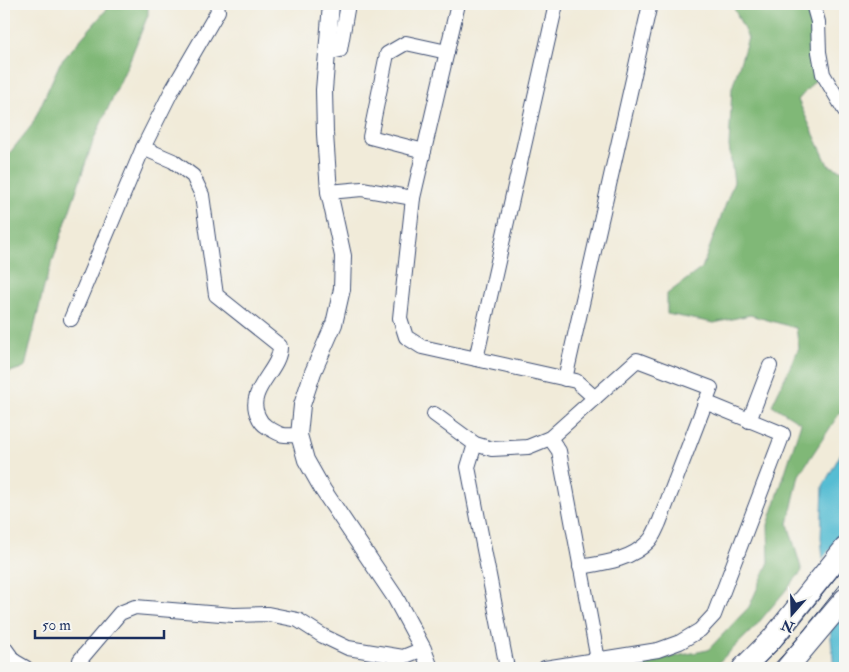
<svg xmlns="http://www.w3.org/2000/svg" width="849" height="672" font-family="'IM FELL Double Pica',serif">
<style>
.forest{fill:#80b877;stroke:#4e746a}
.water{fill:#56bdd3;stroke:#387698}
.pier{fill:#f1ebd9}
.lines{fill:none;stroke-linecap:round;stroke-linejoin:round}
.minor-casing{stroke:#3b4b70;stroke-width:16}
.tertiary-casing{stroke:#3b4b70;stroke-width:18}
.primary-casing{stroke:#3b4b70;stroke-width:23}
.minor{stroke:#fff;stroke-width:14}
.tertiary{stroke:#fff;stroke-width:16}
.primary{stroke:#fff;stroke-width:21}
.tram{stroke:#1b2f5e;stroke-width:1}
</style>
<rect width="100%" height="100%" fill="#f6f6f2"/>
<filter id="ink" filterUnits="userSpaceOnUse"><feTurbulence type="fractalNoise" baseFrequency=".02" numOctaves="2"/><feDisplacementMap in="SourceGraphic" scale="10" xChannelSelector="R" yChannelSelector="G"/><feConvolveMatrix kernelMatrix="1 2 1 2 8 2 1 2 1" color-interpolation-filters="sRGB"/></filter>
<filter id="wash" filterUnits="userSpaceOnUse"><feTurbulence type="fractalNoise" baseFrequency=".0096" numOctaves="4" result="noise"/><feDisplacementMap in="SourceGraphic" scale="20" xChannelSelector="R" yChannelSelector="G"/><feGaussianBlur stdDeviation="1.12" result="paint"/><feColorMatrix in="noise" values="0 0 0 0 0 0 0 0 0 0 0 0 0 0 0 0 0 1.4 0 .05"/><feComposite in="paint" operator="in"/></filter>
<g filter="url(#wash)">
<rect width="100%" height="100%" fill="#f1ebd9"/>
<g class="forest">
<polygon points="106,4 148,4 148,15 129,62 93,141 44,287 25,367 4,374 4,160 32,125 60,63 107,9"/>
<polygon points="732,4 808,4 819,76 798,100 828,165 845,172 845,399 843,408 799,475 788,524 802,571 754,628 713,668 614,668 708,650 749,607 769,562 768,525 801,423 772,405 799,348 796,328 750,315 714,323 667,314 667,294 702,268 734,182 729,146 732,88 748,38"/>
</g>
<polygon class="water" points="845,446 845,668 834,668 821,538 823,486"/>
<polygon class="pier" points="845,531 845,610 828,631 821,561"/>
</g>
<g filter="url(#ink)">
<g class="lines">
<g class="minor-casing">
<g id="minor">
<polyline points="458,4 413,198 400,318 406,337 422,347 576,381 595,398"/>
<polyline points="813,4 818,22 819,52 823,74 845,111"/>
<polyline points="327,53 340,50 348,4"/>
<path d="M143 148 173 161 193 176 202 195 216 295 280 346C281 370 245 390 258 416 260 421 262 424 267 427 282 436 282 436 299 435"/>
<polyline points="424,151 370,137 387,54 406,43 447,52"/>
<polyline points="329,192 362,189 413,198"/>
<polyline points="71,319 143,148 171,92 218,11 217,4"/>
<polyline points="476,359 556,4"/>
<polyline points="565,379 650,4"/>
<path d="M434 414 475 444 492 449 528 447 550 438 637 360 711 388 659 523C656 529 654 536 649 541 631 560 605 563 580 567"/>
<polyline points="749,421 770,366"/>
<polyline points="550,438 559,451 598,660"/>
<polyline points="475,444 468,467 507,668"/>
<polyline points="4,647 14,661 26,668"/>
<polyline points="79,668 80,660 120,613 135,607 233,615 268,614 298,620 323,636 348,648 403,657 423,649"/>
<polyline points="545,668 658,650 680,642 700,630 714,615 783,434 705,402"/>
</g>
</g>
<g class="tertiary-casing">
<polyline id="tertiary" points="331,4 324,90 325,134 329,192 343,256 342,289 334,324 313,372 302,405 299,435 306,460 323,490 395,597 423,649 430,668"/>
</g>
<g class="primary-casing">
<g id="primary">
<polyline points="743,668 771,640 845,548"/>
<polyline points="787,668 845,599"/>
</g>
</g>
<use href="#minor" class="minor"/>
<use href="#tertiary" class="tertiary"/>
<use href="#primary" class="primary"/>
<g class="tram">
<polyline points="759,668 787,639 845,566"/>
<polyline points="771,668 794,643 845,579"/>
</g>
</g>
</g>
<rect width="849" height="672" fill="none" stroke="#f6f6f2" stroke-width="20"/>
<g transform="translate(792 614) rotate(200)" stroke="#f6f6f2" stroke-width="4" paint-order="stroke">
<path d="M0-4L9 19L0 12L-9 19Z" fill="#1b2f5e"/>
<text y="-8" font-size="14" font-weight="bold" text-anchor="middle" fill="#1b2f5e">N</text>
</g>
<path d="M35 630v8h129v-8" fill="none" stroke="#1b2f5e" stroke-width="2.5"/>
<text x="42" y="630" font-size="15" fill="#1b2f5e" stroke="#f6f6f2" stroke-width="4" paint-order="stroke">50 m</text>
</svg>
